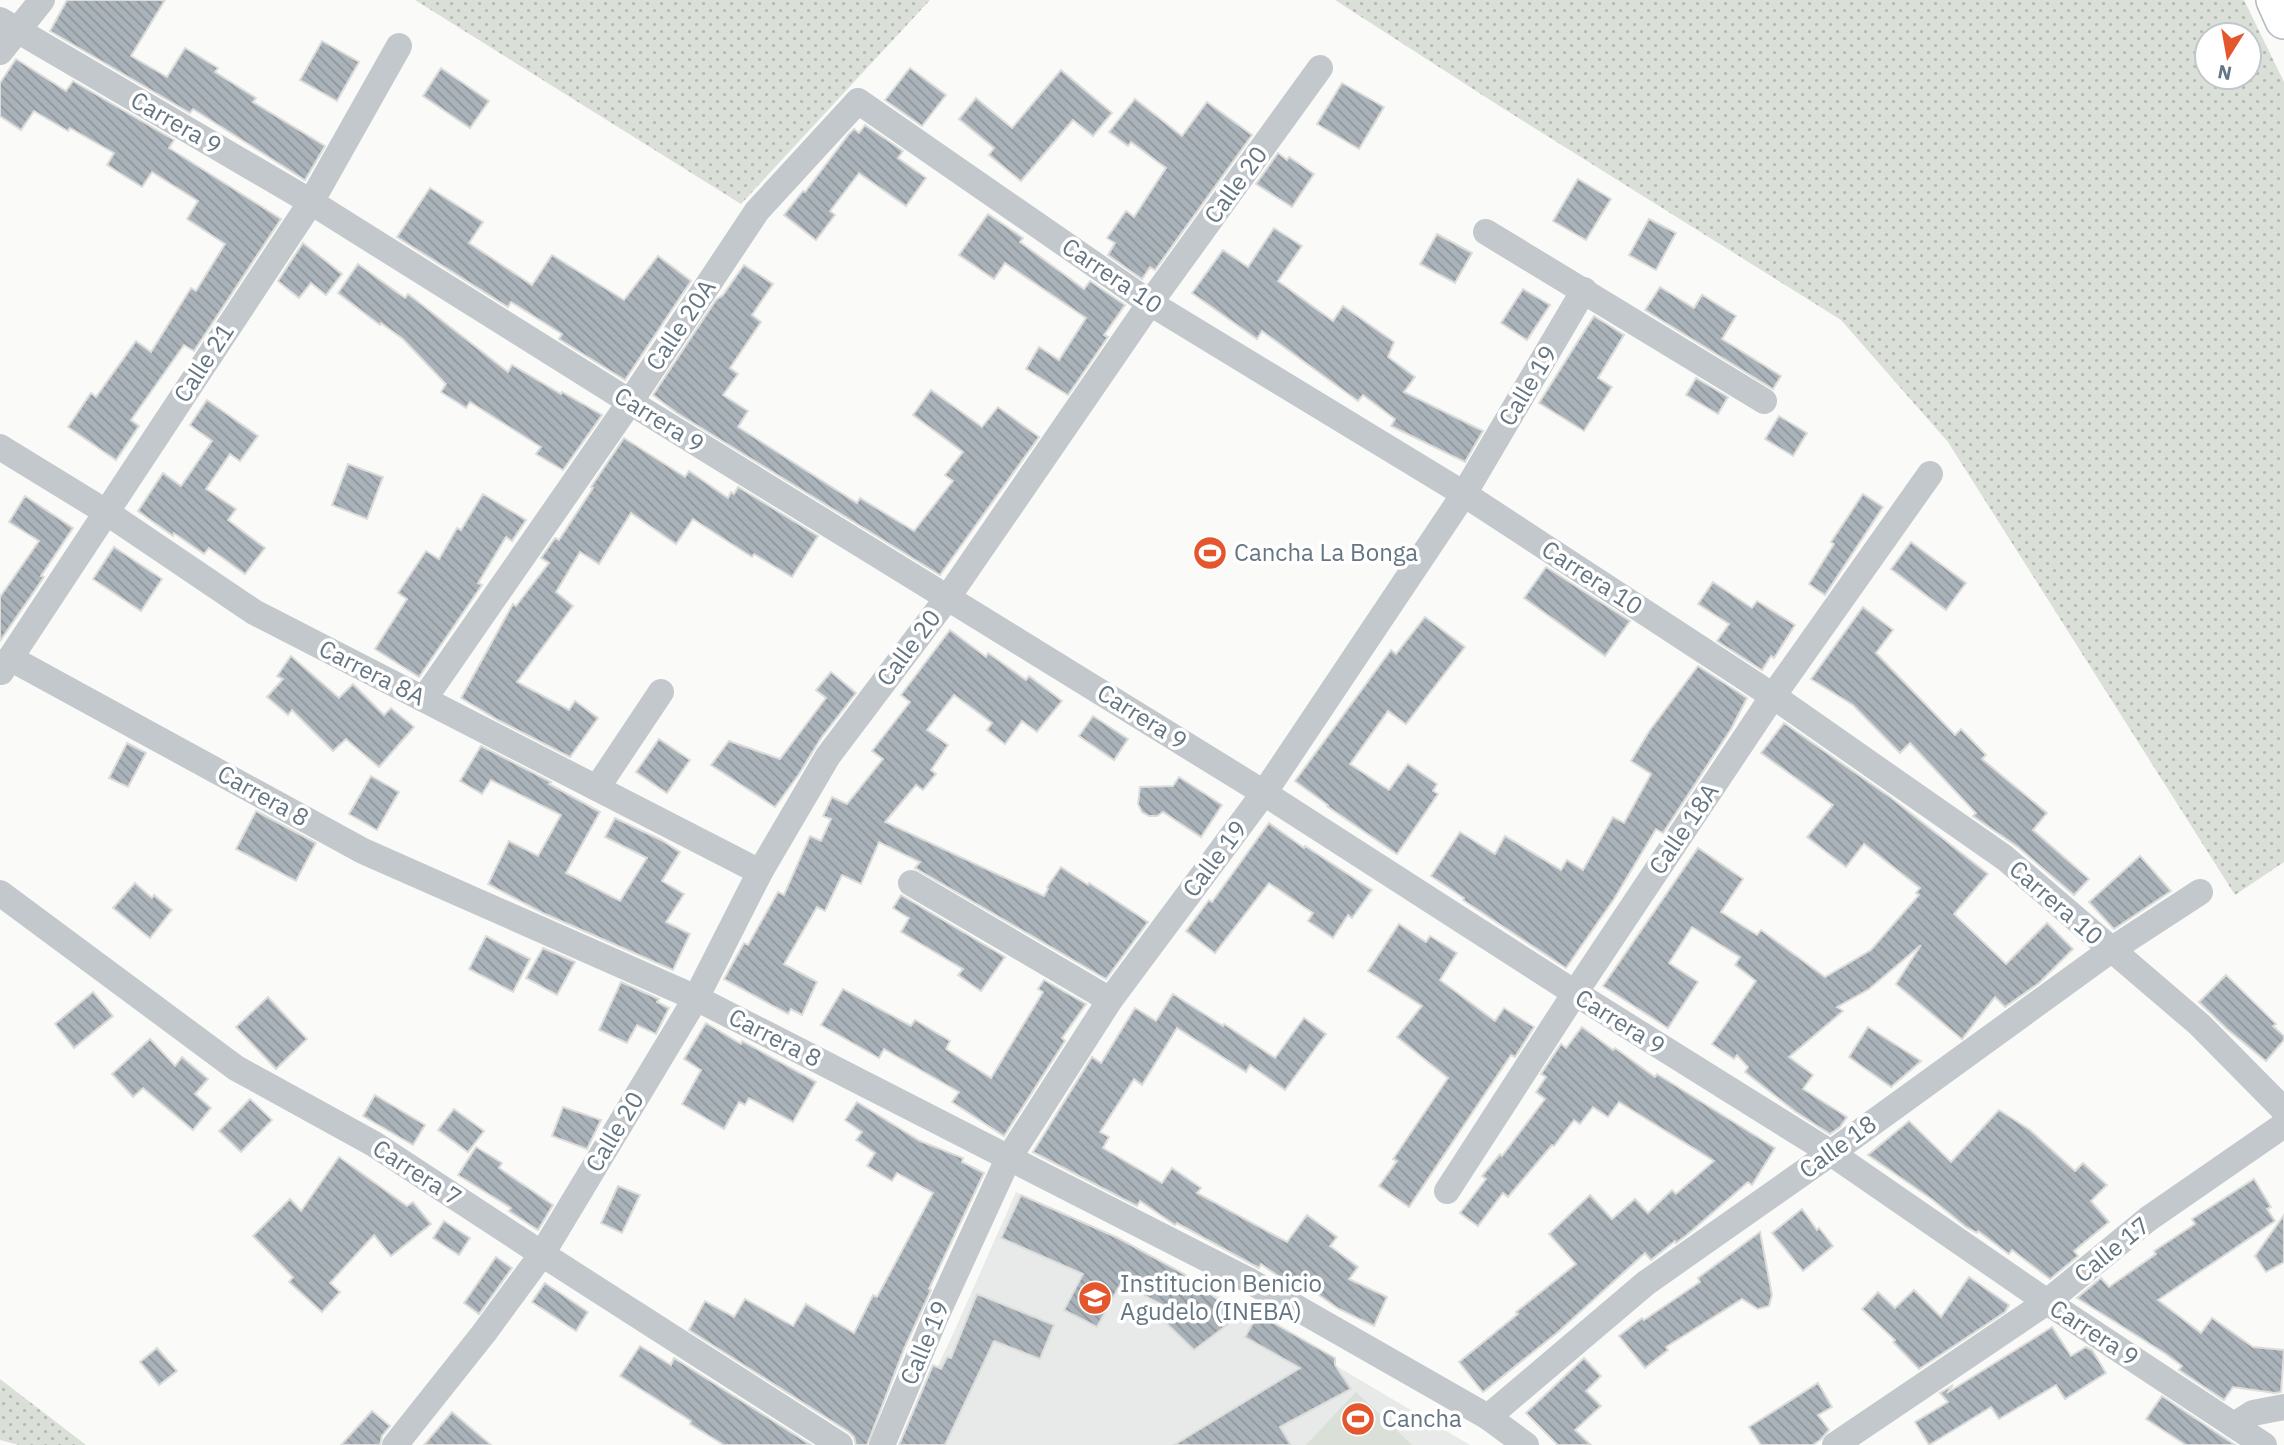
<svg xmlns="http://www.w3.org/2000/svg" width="2284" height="1445" font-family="'IBM Plex Sans',sans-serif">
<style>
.built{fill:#e8e9e9}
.grass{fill:url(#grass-dots);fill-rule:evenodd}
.pitch{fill:#dadfd7}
.building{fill:url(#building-back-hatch);stroke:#dcdcda;stroke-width:2}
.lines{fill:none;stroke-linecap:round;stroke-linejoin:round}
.secondary-casing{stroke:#b3babf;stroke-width:40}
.minor{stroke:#c3c8cc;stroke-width:26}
.secondary{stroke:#fff;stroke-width:37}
.labels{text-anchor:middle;stroke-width:7;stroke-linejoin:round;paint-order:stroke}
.street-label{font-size:24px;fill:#657683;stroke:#fff}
.poi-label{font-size:24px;fill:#657683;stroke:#fff;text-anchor:start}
</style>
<defs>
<pattern id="grass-dots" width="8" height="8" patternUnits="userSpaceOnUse" patternTransform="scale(1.75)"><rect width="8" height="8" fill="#dadfd7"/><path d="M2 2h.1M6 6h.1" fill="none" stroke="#b4b9b4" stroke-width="1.8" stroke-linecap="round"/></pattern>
<pattern id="building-back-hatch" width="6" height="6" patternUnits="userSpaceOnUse" patternTransform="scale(1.75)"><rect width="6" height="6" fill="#aab3b9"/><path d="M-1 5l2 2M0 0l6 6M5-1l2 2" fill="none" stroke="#8e969c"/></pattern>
</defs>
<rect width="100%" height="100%" fill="#fafaf8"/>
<polygon class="built" points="1016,1192 1159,1261 1470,1445 900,1445 953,1334"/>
<g class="grass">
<polygon points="415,0 930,0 741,204"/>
<path d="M1335 0H2244L2284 82V862L2235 895 1948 442 1841 320 1501 107ZM2207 35H2249V77H2207Z"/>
<polygon points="0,1379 86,1445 19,1445 0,1440"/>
</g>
<polygon class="pitch" points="1356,1392 1412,1445 1306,1445"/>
<g class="building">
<polygon points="67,0 165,0 131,56 167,77 185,48 218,68 215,72 256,98 253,102 325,146 305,180 193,109 190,113 50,31"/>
<polygon points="322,41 359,62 337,101 300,80"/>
<polygon points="16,59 66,91 73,81 174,140 169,148 281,219 194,351 184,345 131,420 139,426 116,460 68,427 91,393 96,397 136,341 151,352 191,288 196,291 225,244 187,219 198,201 152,172 142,187 107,165 114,153 70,128 68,131 34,111 21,130 0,116 0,83"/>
<polygon points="441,68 489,101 470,128 423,96"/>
<polygon points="910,68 946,95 922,126 885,100"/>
<polygon points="1061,70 1112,113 1093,136 1073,120 1021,181 989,155 994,148 959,119 976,98 1012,128"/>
<polygon points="1342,83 1384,107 1359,149 1317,124"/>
<polygon points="1135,99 1182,136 1207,102 1252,135 1155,270 1150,267 1142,279 1108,255 1115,243 1107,238 1126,211 1134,217 1166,168 1131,142 1128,146 1109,132"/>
<polygon points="865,125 903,151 898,158 926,178 906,206 859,173 830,211 835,215 816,240 784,215 803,191 805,192 849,134 854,129 859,133"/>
<polygon points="1278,153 1287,160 1289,157 1314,174 1292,207 1256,184"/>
<polygon points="1578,179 1611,199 1586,240 1553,221"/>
<polygon points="430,188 483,222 469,243 532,285 552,255 624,300 658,256 691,281 625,380 559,339 562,334 511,302 508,307 397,237"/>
<polygon points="988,214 1023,238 1020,242 1084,289 1090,281 1125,305 1104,335 1108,337 1068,395 1026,369 1039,347 1059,360 1086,318 1005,263 994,279 959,255"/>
<polygon points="1649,219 1676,233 1656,270 1629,255"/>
<polygon points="1274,228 1302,246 1278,281 1333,321 1343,306 1394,342 1388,357 1415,377 1404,392 1483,431 1465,462 1391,426 1395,419 1363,395 1358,401 1262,331 1257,339 1192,293 1223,250 1248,267"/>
<polygon points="1437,234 1472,253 1455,283 1420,264"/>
<polygon points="303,243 342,274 326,295 311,283 299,298 278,281"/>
<polygon points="358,264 405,298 408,294 508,372 512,365 561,394 562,392 602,415 563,470 536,454 541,447 470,402 466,408 441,392 446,384 403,339 381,323 380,325 338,293"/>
<polygon points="744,265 773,284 752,315 761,322 730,368 738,374 723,395 748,411 738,427 857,503 860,498 914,531 953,481 945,475 963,452 913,415 931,390 982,427 998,407 1039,437 940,575 677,413 653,395 716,300 723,295"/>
<polygon points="1660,287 1694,308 1702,295 1736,316 1722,339 1781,376 1773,389 1645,310"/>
<polygon points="1523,289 1550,305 1527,340 1501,323"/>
<polygon points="1594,316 1624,335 1598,378 1612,387 1584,431 1539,403"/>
<polygon points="1696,378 1728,397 1718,414 1686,395"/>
<polygon points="207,400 258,436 240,461 230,454 206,489 236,509 228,520 265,548 245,574 209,548 204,554 174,533 173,536 138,511 163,473 181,486 212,441 190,425"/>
<polygon points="1779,416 1807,433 1793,456 1765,439"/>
<polygon points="624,438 685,477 689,471 728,498 731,492 734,494 738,487 818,536 792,577 754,554 752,557 693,519 676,544 631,513 599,564 580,552 556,592 573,606 517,682 569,710 575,701 598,718 570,757 498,720 461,698 513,604 516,606 549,563 541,558 555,538 559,540 593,488 591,487"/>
<polygon points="348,464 383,477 367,519 332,505"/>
<polygon points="483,494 526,520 512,541 506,537 478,583 482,585 419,677 375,649 407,599 398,593 426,551 439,559 457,528 461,530"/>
<polygon points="1863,494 1883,507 1825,595 1809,584 1834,544 1831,542"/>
<polygon points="25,496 73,528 41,576 44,577 0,641 0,597 39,541 9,522"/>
<polygon points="1911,542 1966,583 1946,610 1891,569"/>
<polygon points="114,547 162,579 141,611 93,579"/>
<polygon points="1546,567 1630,621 1605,656 1524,598"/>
<polygon points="1713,582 1752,608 1757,601 1795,625 1774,658 1771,656 1762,670 1717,641 1729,624 1698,604"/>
<polygon points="1863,607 1893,630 1876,653 1955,735 1961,729 1986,755 1982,759 2047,813 2033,830 2089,879 2074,895 2018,847 1973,816 1976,813 1910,743 1900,753 1853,705 1811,679"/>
<polygon points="1425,617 1465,647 1406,724 1388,711 1350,764 1389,790 1408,764 1437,784 1433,791 1438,794 1397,854 1327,806 1328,805 1295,781 1391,650 1396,654"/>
<polygon points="950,630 986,657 988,653 1026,680 1029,676 1062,701 1037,732 1022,721 1005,744 987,730 992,723 954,695 927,730 948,745 931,770 936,774 923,790 916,785 885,822 1044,896 1048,889 1047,887 1061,867 1088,885 1089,883 1148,922 1106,979 915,868 920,862 879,842 861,884 842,875 825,911 817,907 784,964 817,982 802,1015 791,1009 788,1014 724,979 744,943 748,945 778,892 784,895 810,836 821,841 831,819 823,816 832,797 847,804 883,759 872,751 910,702 901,695"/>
<polygon points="291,656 339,698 353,684 384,715 391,708 414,727 379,767 346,739 333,751 292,710 288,715 267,697 283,679 277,676"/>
<polygon points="1698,666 1747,698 1731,729 1663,833 1656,829 1614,899 1566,968 1463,900 1464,898 1431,876 1460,832 1495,854 1505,836 1561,870 1567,860 1583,870 1613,817 1624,823 1651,774 1631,761 1650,730"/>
<polygon points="831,672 856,693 821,738 799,774 775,807 711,765 729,741 780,759 826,698 816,690"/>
<polygon points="1093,716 1128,739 1114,760 1079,736"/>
<polygon points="1784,723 1890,797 1988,874 1954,914 2006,964 2047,923 2073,949 2039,983 2005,1007 1995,997 1962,1039 1896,984 1921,945 1869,989 1837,1007 1843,1011 1789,1057 1813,1075 1803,1089 1847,1117 1840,1127 1830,1134 1796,1112 1745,1072 1748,1067 1737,1055 1734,1059 1712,1044 1756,981 1735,965 1740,957 1692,927 1669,963 1698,982 1668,1028 1603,986 1698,848 1743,879 1721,912 1757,935 1761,930 1825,977 1871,950 1919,895 1916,893 1920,888 1864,844 1846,867 1807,837 1833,805 1761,753"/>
<polygon points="659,739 690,760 667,793 636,772"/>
<polygon points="127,743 146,753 128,787 109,778"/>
<polygon points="481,746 551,782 549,784 600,812 566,873 620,901 647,858 605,837 615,818 661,840 680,852 662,881 684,894 666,922 690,934 673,970 543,913 488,884 509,841 538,856 561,815 491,780 482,794 460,781"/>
<polygon points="371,776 399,792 377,830 349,814"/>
<polygon points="1179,777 1222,805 1201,837 1163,812 1157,816 1149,816 1142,812 1138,804 1140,787 1173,786"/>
<polygon points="256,811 316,843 296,881 236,849"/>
<polygon points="1269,823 1304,848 1305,846 1372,890 1352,918 1348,915 1333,938 1308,921 1313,913 1269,883 1215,953 1186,931 1209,900 1212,902"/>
<polygon points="2140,856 2171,891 2114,929 2089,902"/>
<polygon points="135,883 152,898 154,895 172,910 150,938 113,908"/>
<polygon points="901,895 1005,957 981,991 958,975 963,969 901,932 909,918 893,908"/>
<polygon points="1399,924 1426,942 1430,936 1457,953 1440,980 1495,1021 1504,1008 1534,1027 1515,1057 1511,1055 1409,1207 1379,1186 1397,1161 1393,1159 1448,1078 1397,1037 1422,1006 1368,971"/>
<polygon points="486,936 530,959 513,992 469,969"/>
<polygon points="543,948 575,962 557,995 526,978"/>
<polygon points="2226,975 2276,1024 2273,1026 2284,1036 2284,1040 2266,1061 2227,1029 2199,1002"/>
<polygon points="1044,980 1086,1004 1062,1038 1065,1041 1004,1136 952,1102 959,1092 884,1049 879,1058 821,1025 843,989 911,1026 915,1020 950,1041 946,1049 991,1078 1043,992 1038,989"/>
<polygon points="621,982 659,999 657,1002 669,1008 656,1034 637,1025 627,1043 599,1030"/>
<polygon points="93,992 113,1016 74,1048 55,1024"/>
<polygon points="1173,994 1223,1026 1224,1024 1275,1058 1304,1018 1326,1034 1285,1090 1250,1065 1246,1072 1177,1028 1142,1085 1134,1079 1100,1132 1109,1137 1103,1148 1162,1183 1172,1168 1201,1188 1197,1193 1287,1242 1307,1215 1337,1237 1330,1246 1358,1267 1349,1279 1387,1297 1374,1326 1339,1309 1303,1284 1298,1290 1261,1264 1259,1268 1177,1223 1175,1225 1140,1201 1137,1206 1033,1152 1092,1057 1101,1063 1135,1008 1156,1021"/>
<polygon points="268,997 307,1039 276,1069 236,1027"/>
<polygon points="706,1023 741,1044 742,1041 816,1082 793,1122 749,1098 745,1105 739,1102 724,1129 682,1104 701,1070 684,1059"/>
<polygon points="1582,1027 1613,1050 1615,1048 1655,1077 1657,1074 1775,1148 1752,1185 1748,1182 1688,1234 1676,1243 1675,1241 1651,1260 1645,1253 1558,1332 1483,1392 1459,1362 1518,1314 1516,1312 1576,1264 1549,1234 1590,1195 1612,1219 1635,1199 1648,1213 1672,1190 1676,1194 1714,1161 1619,1102 1608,1117 1593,1107 1580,1124 1574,1120 1554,1146 1552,1145 1508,1197 1503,1193 1478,1226 1460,1213 1486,1179 1482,1176 1500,1154 1502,1156 1545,1099 1536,1092 1546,1077 1541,1074 1561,1044 1566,1048"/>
<polygon points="1868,1027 1921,1061 1891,1087 1849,1057"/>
<polygon points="150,1039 175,1066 182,1057 208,1079 195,1094 211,1108 193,1130 143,1088 133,1097 112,1074"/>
<polygon points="375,1095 425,1125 413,1145 363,1116"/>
<polygon points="250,1099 272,1120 241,1152 219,1131"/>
<polygon points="857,1102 920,1141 963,1158 962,1162 984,1173 929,1289 931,1290 904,1349 867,1445 856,1445 854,1437 849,1432 689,1330 705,1301 734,1317 745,1299 793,1326 806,1304 854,1333 873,1295 877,1297 933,1193 897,1173 892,1181 867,1166 875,1153 856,1140 862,1132 845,1120"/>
<polygon points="563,1107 601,1120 587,1149 552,1136"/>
<polygon points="454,1109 484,1131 468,1152 438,1130"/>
<polygon points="1999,1110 2030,1130 2075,1171 2083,1163 2107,1185 2091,1201 2109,1222 2074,1251 2078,1256 2050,1279 2012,1250 2009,1254 1978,1231 1977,1233 1966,1227 1933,1200 1868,1155 1909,1121 1951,1162"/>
<polygon points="476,1147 502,1163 499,1168 553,1205 538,1230 509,1211 511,1208 458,1175"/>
<polygon points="339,1157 407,1206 413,1202 431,1224 391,1256 374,1235 330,1283 340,1292 322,1312 289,1282 293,1277 253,1236 290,1199 301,1211"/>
<polygon points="2254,1179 2271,1207 2267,1209 2275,1221 2158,1300 2201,1333 2212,1318 2253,1347 2284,1350 2281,1392 2275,1393 2233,1387 2224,1400 2179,1370 2182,1366 2166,1354 2077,1298 2101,1278 2109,1287 2156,1254 2154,1251 2195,1224 2192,1219"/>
<polygon points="618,1186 640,1195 622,1233 601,1223"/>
<polygon points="1021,1195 1118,1238 1184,1274 1239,1316 1194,1350 1165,1322 1174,1311 1121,1283 1097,1327 1064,1310 1083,1274 1001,1238"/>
<polygon points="1802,1209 1817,1230 1819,1228 1833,1246 1803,1271 1772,1233"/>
<polygon points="2284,1215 2284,1262 2266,1272 2255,1256"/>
<polygon points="444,1221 470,1238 459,1255 433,1238"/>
<polygon points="1760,1232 1772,1295 1769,1306 1758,1309 1742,1299 1666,1347 1668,1350 1645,1368 1619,1336 1642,1318 1644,1320 1700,1282 1698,1278"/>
<polygon points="496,1257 512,1268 479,1314 464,1303"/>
<polygon points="1969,1277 2009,1305 2005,1312 1919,1369 1893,1342 1895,1340 1862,1309 1878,1292 1895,1308 1914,1290 1941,1317"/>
<polygon points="545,1283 588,1312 576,1331 532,1302"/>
<polygon points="977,1294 1054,1325 1040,1359 994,1341 945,1445 899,1445 933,1365 941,1369 947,1357 951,1358"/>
<polygon points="1258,1314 1335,1358 1335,1365 1351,1389 1280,1427 1291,1445 1174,1445 1300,1368 1245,1337"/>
<polygon points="2052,1327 2071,1356 2086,1347 2092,1350 2106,1373 2065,1399 2056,1385 1999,1419 1991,1407 1929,1445 1915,1422 1948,1402 1940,1393 1953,1385 1947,1393"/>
<polygon points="640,1346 671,1365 674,1358 811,1445 724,1445 690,1424 691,1421 620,1376"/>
<polygon points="157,1348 177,1371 159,1385 140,1362"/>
<polygon points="1584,1358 1601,1376 1586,1391 1601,1406 1575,1430 1591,1445 1558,1445 1526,1413"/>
<polygon points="1818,1383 1832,1407 1818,1415 1829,1430 1820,1440 1813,1445 1761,1445 1749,1427"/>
<polygon points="2162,1396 2235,1445 2186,1445 2146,1419"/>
<polygon points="372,1411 390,1426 382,1436 380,1445 341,1445"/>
<polygon points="452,1412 491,1445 424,1445"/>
</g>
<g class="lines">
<g class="secondary-casing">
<polyline id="secondary" points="2275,0 2284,20"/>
</g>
<g class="minor">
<polyline points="0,20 311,202 630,402 1264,793 1575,993 1831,1153 2047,1302 2264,1445"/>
<polyline points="0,52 42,0"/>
<polyline points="1486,232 1764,401"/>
<polyline points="0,447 106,512 254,612 760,872"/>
<polyline points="10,658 363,851 696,998 1248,1280 1488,1417 1526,1445"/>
<polyline points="1,672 311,202 399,46"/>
<polyline points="424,699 630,402 757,211 858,101 1150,303 1464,494 1773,696 2005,858 2200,1025 2284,1110"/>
<polyline points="597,788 661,692"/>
<polyline points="911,883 1110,1000"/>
<polyline points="0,893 236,1068 374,1144 542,1254 840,1445"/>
<polyline points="1447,1191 1575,993 1773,696 1930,474"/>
<polyline points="1488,1417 1646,1283 1831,1153 2111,950 2200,892"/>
<polyline points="2234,1425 2253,1413 2284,1407"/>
<polyline points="395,1445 484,1333 542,1254 696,998 760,872 828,756 948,597 1150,303 1320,68"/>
<polyline points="882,1445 936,1316 1008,1159 1110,1000 1264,793 1464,494 1584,290"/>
<polyline points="1835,1445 2047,1302 2148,1219 2284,1125"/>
</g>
<use href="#secondary" class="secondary"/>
</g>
<defs>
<g id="stadium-disc" transform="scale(1.75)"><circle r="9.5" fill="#e4572e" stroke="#fff"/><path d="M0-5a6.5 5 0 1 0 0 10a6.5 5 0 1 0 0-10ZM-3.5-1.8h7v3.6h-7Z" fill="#fff"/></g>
<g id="school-disc" transform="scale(1.75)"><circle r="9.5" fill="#e4572e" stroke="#fff"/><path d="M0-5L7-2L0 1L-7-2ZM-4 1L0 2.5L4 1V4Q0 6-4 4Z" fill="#fff"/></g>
</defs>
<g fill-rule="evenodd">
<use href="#stadium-disc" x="1210" y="553"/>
<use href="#school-disc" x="1095" y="1298"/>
<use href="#stadium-disc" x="1358" y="1419"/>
</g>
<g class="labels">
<g class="street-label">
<text transform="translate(176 123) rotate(30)" y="8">Carrera 9</text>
<text transform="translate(1236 185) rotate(-54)" y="8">Calle 20</text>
<text transform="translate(1112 276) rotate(34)" y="8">Carrera 10</text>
<text transform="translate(681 325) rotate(-56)" y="8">Calle 20A</text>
<text transform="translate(204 363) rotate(-57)" y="8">Calle 21</text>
<text transform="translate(1528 386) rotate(-59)" y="8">Calle 19</text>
<text transform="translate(659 420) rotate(32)" y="8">Carrera 9</text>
<text transform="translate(1592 578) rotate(33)" y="8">Carrera 10</text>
<text transform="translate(909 648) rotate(-53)" y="8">Calle 20</text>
<text transform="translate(372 673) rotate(27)" y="8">Carrera 8A</text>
<text transform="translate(1142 717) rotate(32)" y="8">Carrera 9</text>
<text transform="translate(263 796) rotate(29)" y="8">Carrera 8</text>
<text transform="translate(1684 829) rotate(-56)" y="8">Calle 18A</text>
<text transform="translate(1215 859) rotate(-53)" y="8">Calle 19</text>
<text transform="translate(2056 903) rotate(41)" y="8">Carrera 10</text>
<text transform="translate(1620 1022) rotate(32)" y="8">Carrera 9</text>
<text transform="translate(775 1038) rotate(27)" y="8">Carrera 8</text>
<text transform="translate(615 1132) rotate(-59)" y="8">Calle 20</text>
<text transform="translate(1838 1147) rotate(-36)" y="8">Calle 18</text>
<text transform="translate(417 1173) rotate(33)" y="8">Carrera 7</text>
<text transform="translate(2112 1250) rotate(-39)" y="8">Calle 17</text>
<text transform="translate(2094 1333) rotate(33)" y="8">Carrera 9</text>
<text transform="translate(925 1343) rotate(-67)" y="8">Calle 19</text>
</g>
<g class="poi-label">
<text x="1234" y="561">Cancha La Bonga</text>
<text x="1120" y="1292">Institucion Benicio<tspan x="1120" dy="28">Agudelo (INEBA)</tspan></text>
<text x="1382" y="1427">Cancha</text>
</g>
</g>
<g transform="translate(2228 56) rotate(191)"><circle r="33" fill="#ffffff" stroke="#c1c8cd" stroke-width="2"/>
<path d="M0-5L12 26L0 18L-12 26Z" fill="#e4572e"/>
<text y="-10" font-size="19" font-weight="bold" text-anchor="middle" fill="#657683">N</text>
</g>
</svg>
